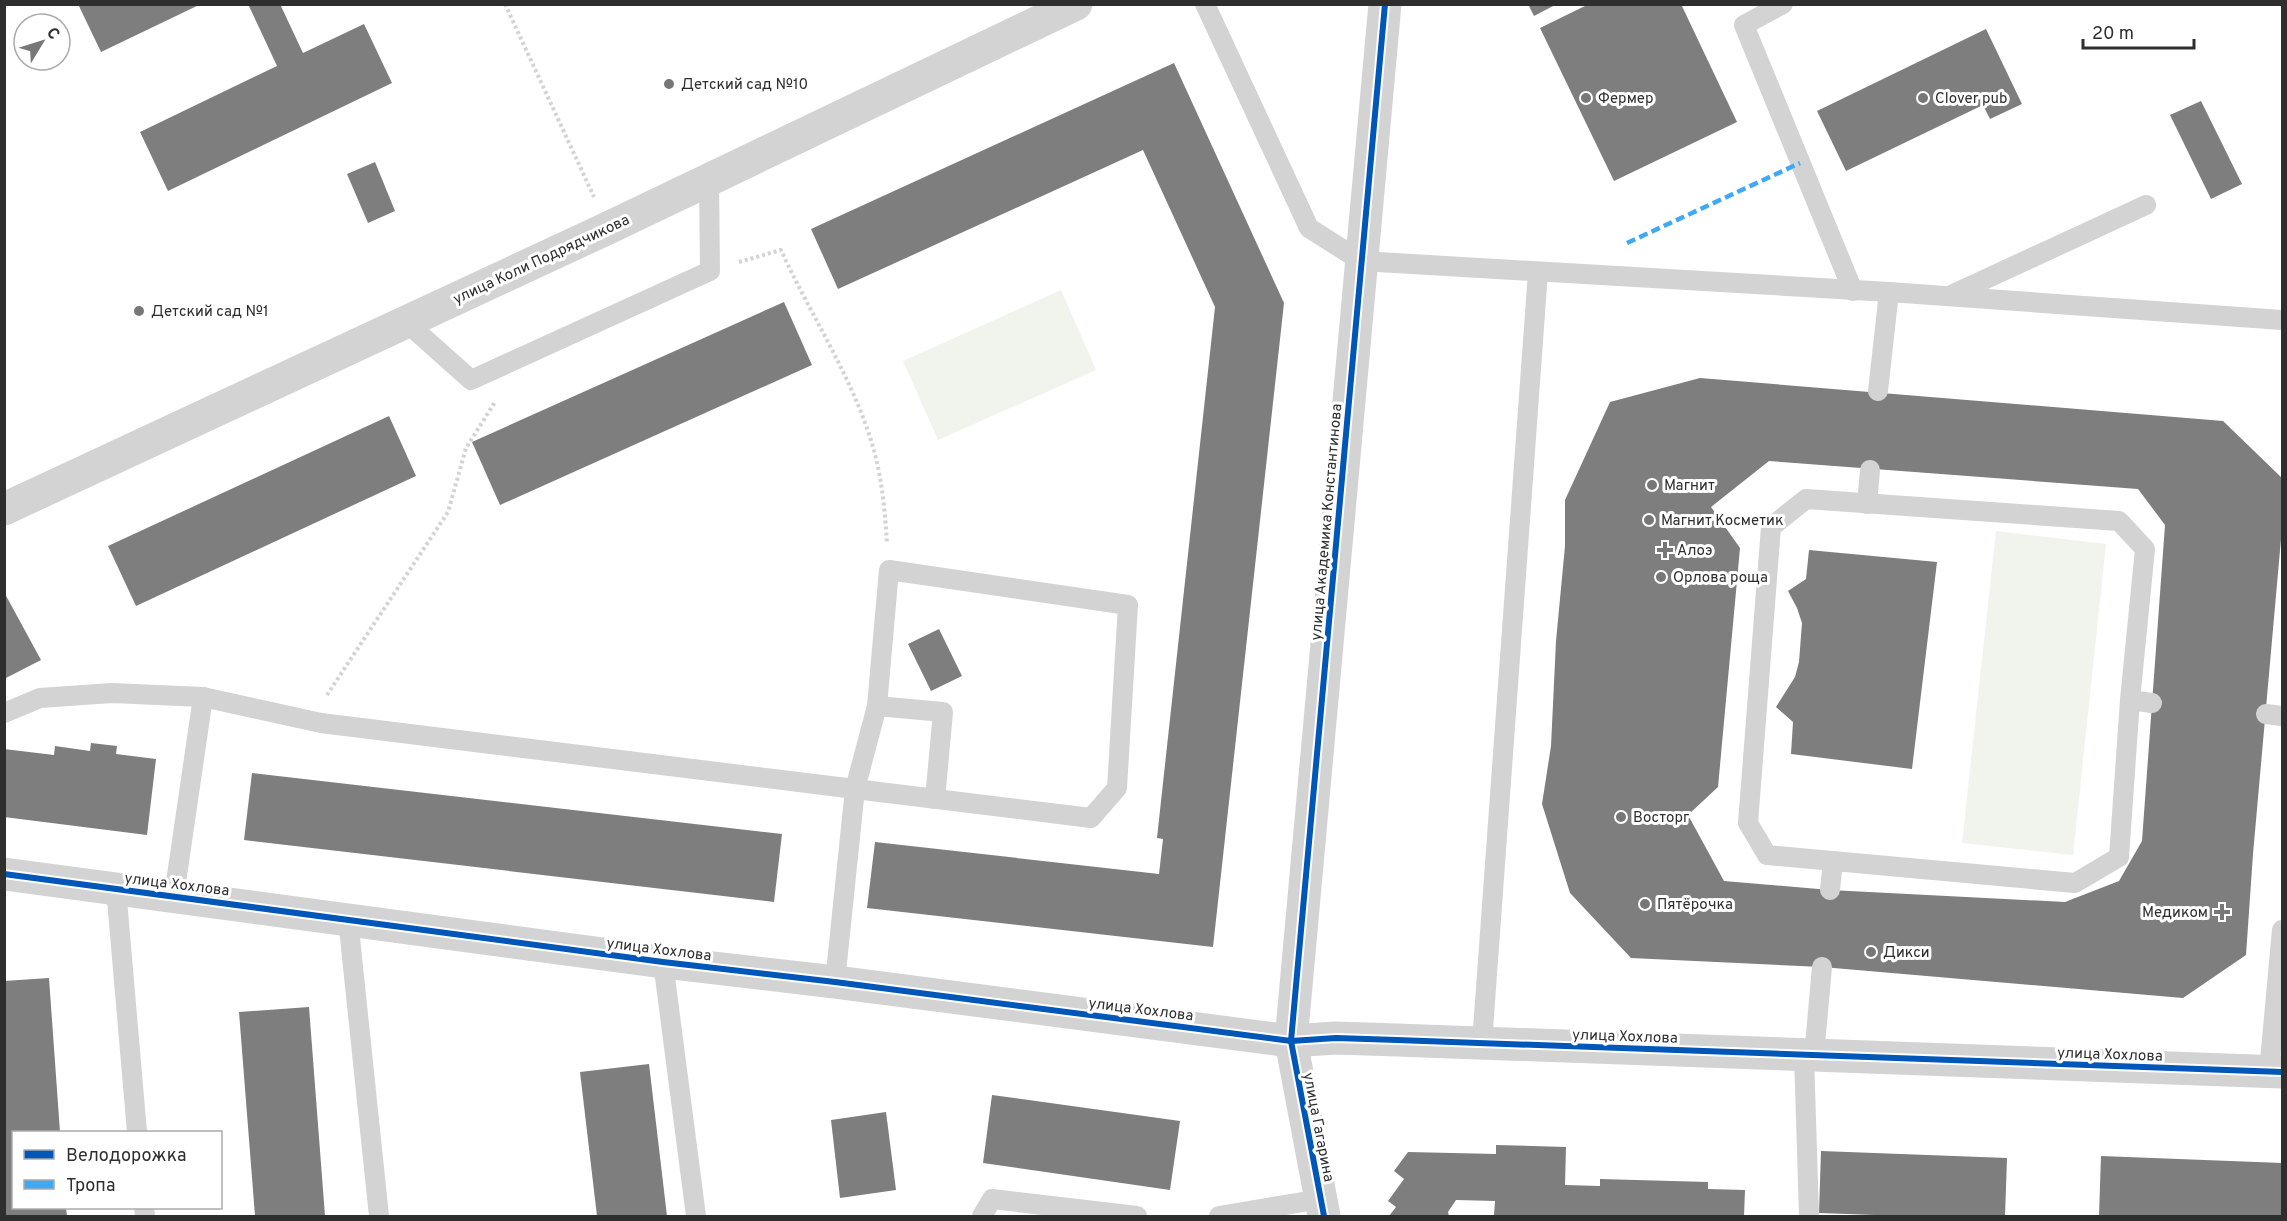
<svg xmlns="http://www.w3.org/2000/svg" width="2287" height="1221" font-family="Overpass,sans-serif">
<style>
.green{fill:#f1f4ec}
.building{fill:#7e7e7e;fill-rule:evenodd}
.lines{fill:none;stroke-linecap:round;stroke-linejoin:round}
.path{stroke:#d3d3d3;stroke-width:4;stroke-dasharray:3 3;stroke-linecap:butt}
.service{stroke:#d3d3d3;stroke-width:20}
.minor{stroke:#d3d3d3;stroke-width:33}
.quiet{stroke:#3fa9f5;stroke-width:4.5;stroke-dasharray:9 4.5;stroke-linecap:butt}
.cycleway-casing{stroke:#fff;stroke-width:10}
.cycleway{stroke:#0057b8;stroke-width:6}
.poi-dot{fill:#777;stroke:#fff;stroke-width:2}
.labels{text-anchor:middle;stroke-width:6;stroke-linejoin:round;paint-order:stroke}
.poi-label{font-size:15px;fill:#2e2e2e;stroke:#fff;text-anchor:start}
.street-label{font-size:15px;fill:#2e2e2e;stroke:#fff}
</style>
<rect width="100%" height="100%" fill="#fff"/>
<g class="green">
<polygon points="1061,290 1096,370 938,440 903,361"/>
<polygon points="1996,531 2106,544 2073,855 1962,843"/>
</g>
<g class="building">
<polygon points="78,4 201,4 101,52"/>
<polygon points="248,4 280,4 303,53 364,24 392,83 168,191 140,132 277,66"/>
<polygon points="1528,4 1557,4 1534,16"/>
<polygon points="1589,4 1681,4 1737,122 1614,181 1540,28"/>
<polygon points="1986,29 2022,104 1990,119 1983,105 1846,171 1817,111"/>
<polygon points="1174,63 1284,303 1213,947 867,908 875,842 1159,874 1163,839 1157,838 1215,307 1143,150 838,289 811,229"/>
<polygon points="2201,101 2242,184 2211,199 2170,115"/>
<polygon points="375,162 395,211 368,223 347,174"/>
<polygon points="784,302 812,365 500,505 472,442"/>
<path d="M1700 378 2223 421 2282 478V528L2253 854 2246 955 2183 998 1822 967 1631 958 1570 893 1542 804 1551 746 1556 641 1565 546V500L1610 402ZM1769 461 2138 489 2165 525 2142 841 2119 881 2065 902 1830 890 1724 881 1688 815 1718 787 1740 548 1711 507Z"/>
<polygon points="389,416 416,476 136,606 108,546"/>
<polygon points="1809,550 1937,562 1912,769 1791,754 1793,722 1776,707 1795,677 1799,662 1802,623 1797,608 1788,591 1806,579"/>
<polygon points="4,592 41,660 4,679"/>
<polygon points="939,629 962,676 931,691 908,644"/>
<polygon points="91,743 117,746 116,754 156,759 147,835 4,817 4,749 54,755 55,746 90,751"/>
<polygon points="252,773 782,834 774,902 244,840"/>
<polygon points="49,978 60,1132 14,1132 14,1208 66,1208 67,1216 4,1216 4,981"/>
<polygon points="309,1007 325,1216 255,1216 239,1012"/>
<polygon points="649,1064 667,1216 597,1216 580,1072"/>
<polygon points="992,1095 1180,1121 1170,1190 983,1163"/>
<polygon points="886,1112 896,1190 840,1198 831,1120"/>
<polygon points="1496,1145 1566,1147 1565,1185 1600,1186 1600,1179 1708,1182 1708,1189 1745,1190 1744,1216 1494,1215 1495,1201 1456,1200 1448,1212 1449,1216 1389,1216 1396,1207 1388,1201 1404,1179 1394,1171 1408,1152 1496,1154"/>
<polygon points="1821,1151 2007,1158 2005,1216 1902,1216 1819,1213"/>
<polygon points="2101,1156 2282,1163 2282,1216 2099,1216"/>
</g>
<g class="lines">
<g class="path">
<polyline points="505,4 594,197"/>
<path d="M739 262 781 250C811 316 853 378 873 447 882 478 885 512 887 543"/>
<polyline points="327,695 448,512 466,448 495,402"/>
</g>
<g class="service">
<polyline points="1205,4 1309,228 1361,261 1889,292 2282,320"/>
<polyline points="1783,4 1744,25 1853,291"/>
<polyline points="1949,296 2146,205"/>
<polyline points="406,322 471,380 710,271 709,179"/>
<polyline points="1878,391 1889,292"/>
<polygon points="1806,499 2119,521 2145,549 2130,700 2119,857 2075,883 1767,855 1748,823 1771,527"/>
<polyline points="1867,504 1870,470"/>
<polyline points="2130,700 2152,703"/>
<polyline points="877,706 943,712 935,799"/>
<polyline points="4,713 40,698 112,693 203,697 321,723 855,789 1091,818 1117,788 1128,605 889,570 877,706 855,789 835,982"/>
<polyline points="2266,714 2282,716"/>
<polyline points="116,888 137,1132"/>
<polyline points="1830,890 1833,861"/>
<polyline points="174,896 203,697"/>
<polyline points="348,919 379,1216"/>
<polyline points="663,962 696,1216"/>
<polyline points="1482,1043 1538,272"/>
<polyline points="1804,1054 1809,1216"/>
<polyline points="1814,1056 1822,967"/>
<polyline points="2269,1072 2282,930"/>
<polyline points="144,1208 145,1216"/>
<polyline points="982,1216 992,1199 1137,1216"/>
<polyline points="1219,1216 1321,1199"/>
</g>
<g class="minor">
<polyline points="4,509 608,228 1076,4"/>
<polyline points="4,874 663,962 835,982 1291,1041 1336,1038 1397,1040 2282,1072"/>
<polyline points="1324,1216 1291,1041 1385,4"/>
</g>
<polyline class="quiet" points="1627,243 1800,163"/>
<g class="cycleway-casing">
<g id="cycleway">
<polyline points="4,874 663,962 835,982 1291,1041 1336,1038 1397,1040 2282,1072"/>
<polyline points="1324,1216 1291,1041 1385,4"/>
</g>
</g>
<use href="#cycleway" class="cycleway"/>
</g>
<g class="poi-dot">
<circle cx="669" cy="84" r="6"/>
<circle cx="1586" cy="98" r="6"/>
<circle cx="1923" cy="98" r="6"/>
<circle cx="139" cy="311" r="6"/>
<circle cx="1652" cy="485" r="6"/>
<circle cx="1649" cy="520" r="6"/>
<path d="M1662 541h6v6h6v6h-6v6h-6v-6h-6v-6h6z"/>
<circle cx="1661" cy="577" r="6"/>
<circle cx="1621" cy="817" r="6"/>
<circle cx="1645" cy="904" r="6"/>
<path d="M2219 903h6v6h6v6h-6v6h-6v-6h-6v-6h6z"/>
<circle cx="1871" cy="952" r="6"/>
</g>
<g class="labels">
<g class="poi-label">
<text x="681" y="89">Детский сад №10</text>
<text x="1598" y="103">Фермер</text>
<text x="1935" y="103">Clover pub</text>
<text x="151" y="316">Детский сад №1</text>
<text x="1664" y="490">Магнит</text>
<text x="1661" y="525">Магнит Косметик</text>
<text x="1677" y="555">Алоэ</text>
<text x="1673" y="582">Орлова роща</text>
<text x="1633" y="822">Восторг</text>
<text x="1657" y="909">Пятёрочка</text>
<text x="2208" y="917" text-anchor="end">Медиком</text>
<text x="1883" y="957">Дикси</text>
</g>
<g class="street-label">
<text transform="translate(541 259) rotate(-25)" y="5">улица Коли Подрядчикова</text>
<text transform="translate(1326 522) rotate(-85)" y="5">улица Академика Константинова</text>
<text transform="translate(177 884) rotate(7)" y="5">улица Хохлова</text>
<text transform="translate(659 949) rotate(7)" y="5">улица Хохлова</text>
<text transform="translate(1141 1009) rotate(7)" y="5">улица Хохлова</text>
<text transform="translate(1625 1036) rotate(2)" y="5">улица Хохлова</text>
<text transform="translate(2110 1054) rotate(2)" y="5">улица Хохлова</text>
<text transform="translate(1319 1127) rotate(79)" y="5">улица Гагарина</text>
</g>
</g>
<rect width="2287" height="1221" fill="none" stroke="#2e2e2e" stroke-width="12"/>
<rect x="12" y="1131" width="210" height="78" fill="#ffffff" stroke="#ababab" stroke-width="1.5"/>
<rect x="24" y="1150" width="30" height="9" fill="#0057b8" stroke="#ababab" stroke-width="1.5"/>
<text x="66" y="1161" font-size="18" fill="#2e2e2e">Велодорожка</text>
<rect x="24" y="1180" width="30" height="9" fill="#3fa9f5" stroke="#ababab" stroke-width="1.5"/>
<text x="66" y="1191" font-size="18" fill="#2e2e2e">Тропа</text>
<g transform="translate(42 42) rotate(52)"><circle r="28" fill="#ffffff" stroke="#ababab" stroke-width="1.5"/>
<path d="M0-4.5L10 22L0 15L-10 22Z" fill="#777777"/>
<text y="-9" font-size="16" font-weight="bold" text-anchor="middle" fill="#2e2e2e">С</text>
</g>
<path d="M2083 39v9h111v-9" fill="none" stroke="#2e2e2e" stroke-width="3"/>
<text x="2092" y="39" font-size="18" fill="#2e2e2e" stroke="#ffffff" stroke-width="4.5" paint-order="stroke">20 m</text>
</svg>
